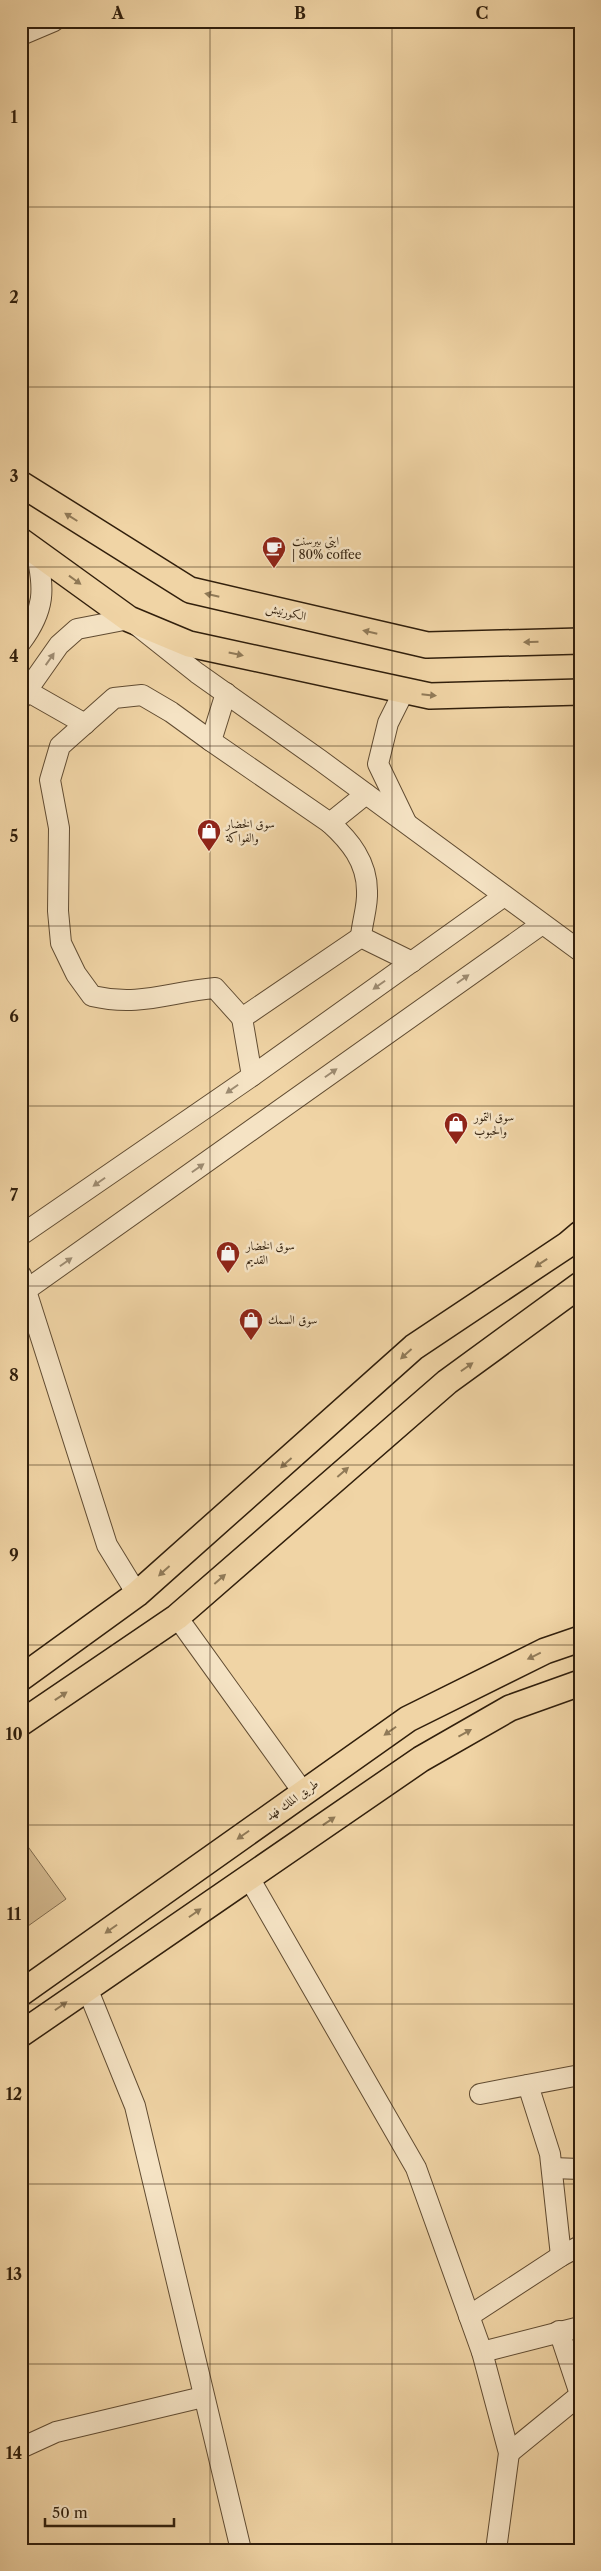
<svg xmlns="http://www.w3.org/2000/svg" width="601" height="2571" font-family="'Libre Caslon Text',Amiri,serif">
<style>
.green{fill:#d0b58b;stroke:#806a4c}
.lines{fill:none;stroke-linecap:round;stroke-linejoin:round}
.minor-casing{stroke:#614c32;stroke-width:22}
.major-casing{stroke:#311f0c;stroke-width:28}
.minor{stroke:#f5e3c4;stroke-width:20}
.major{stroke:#f0d4a5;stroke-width:25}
.oneway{fill:#907a58}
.oneway2{fill:#9d8b71}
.grid{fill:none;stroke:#311f0c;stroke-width:1;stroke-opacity:0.55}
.labels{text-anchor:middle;stroke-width:5;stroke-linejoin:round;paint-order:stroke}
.poi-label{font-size:12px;fill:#311f0c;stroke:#f5e3c4;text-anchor:start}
.street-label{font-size:12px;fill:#311f0c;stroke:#f5e3c4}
.neatline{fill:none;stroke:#311f0c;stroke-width:2}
.grid-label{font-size:16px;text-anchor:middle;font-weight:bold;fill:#311f0c}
</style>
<rect width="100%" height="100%" fill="#f0d4a5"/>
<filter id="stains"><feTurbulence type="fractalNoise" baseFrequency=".004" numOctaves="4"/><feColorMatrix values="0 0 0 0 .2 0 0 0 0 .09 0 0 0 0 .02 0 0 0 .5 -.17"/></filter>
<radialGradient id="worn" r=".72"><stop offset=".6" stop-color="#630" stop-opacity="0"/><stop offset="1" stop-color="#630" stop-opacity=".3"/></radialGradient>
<polygon class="green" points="21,1837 66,1899 21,1931"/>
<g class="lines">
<g class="minor-casing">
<g id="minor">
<polyline points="21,35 54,21"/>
<path d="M21 642C45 610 45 589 36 551"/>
<polyline points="27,691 85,724"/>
<polyline points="404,691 388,723 378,764 406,822"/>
<polyline points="226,693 211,741 330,823 366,794"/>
<polyline points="21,699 59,645 77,629 129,619 197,673 320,760 580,951"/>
<path d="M211 741 171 712 142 695 114 698 60 746 50 780 59 828 58 911 61 943 76 974 92 996C140 1007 169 992 215 988L242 1018"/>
<path d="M330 823C350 841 367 862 367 891 368 906 362 922 361 937"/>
<polyline points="252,1076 242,1018 361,937 412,962"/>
<polyline points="21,1235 252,1076 504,896"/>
<polyline points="21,1275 107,1545 137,1594"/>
<polyline points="26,1290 542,924"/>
<polyline points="177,1617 303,1792"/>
<polyline points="248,1876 416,2168 482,2352 509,2453 496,2550"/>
<polyline points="87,1988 135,2106 241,2550"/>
<polyline points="528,2085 550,2154 561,2256"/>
<polyline points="480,2094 580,2075"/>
<polyline points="552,2168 580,2169"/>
<polyline points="469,2316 561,2256 580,2246"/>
<polyline points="559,2331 580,2394"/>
<polyline points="482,2352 580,2327"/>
<polyline points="21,2448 56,2432 203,2397"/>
<polyline points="509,2453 580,2395"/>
</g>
</g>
<g class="major-casing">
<g id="major">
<polyline points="21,484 190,590 427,645 580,641"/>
<polyline points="21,541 129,619 189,644 430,696 580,692"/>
<polyline points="21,1678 137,1594 414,1347 567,1245 580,1234"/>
<polyline points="21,1723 177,1617 447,1382 580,1285"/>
<polyline points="21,1993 408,1719 545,1651 580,1639"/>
<polyline points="21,2034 421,1759 510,1708 580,1683"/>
</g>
</g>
<use href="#minor" class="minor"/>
<use href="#major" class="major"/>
</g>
<defs><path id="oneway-solid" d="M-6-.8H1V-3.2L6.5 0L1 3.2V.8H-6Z" transform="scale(1.25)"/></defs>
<g class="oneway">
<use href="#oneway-solid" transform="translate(71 517) rotate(-148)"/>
<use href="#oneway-solid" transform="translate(75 580) rotate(36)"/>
<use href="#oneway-solid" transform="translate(212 595) rotate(-167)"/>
<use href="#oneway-solid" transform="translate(370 632) rotate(-167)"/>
<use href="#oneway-solid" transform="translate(531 642) rotate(179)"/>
<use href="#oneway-solid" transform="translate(236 654) rotate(12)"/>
<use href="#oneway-solid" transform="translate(429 695) rotate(6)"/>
<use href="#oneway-solid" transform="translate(541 1263) rotate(146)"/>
<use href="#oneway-solid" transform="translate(406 1354) rotate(138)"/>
<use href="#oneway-solid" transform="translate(467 1367) rotate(-35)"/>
<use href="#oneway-solid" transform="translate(286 1463) rotate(138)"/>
<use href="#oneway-solid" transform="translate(343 1472) rotate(-41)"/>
<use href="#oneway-solid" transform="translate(164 1571) rotate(138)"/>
<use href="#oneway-solid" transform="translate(220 1579) rotate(-41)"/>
<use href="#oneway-solid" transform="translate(534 1656) rotate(154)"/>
<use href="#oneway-solid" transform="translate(61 1696) rotate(-34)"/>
<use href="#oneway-solid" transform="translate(390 1731) rotate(145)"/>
<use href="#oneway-solid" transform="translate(465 1733) rotate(-29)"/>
<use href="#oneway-solid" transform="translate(329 1821) rotate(-34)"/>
<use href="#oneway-solid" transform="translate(243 1835) rotate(145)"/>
<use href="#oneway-solid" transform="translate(195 1913) rotate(-35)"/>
<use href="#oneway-solid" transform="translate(111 1929) rotate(145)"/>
<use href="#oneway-solid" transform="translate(61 2006) rotate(-35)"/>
</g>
<g class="oneway2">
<use href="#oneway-solid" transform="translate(50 659) rotate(-55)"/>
<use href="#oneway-solid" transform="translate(463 979) rotate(-35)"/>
<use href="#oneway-solid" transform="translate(379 985) rotate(145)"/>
<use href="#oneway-solid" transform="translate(331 1073) rotate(-35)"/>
<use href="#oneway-solid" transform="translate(232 1089) rotate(145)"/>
<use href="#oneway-solid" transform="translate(198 1168) rotate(-35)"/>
<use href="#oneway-solid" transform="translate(99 1182) rotate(145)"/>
<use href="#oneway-solid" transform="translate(66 1262) rotate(-35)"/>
</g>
<path class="grid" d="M210 21V2550M392 21V2550M21 207H580M21 387H580M21 567H580M21 746H580M21 926H580M21 1106H580M21 1286H580M21 1465H580M21 1645H580M21 1825H580M21 2004H580M21 2184H580M21 2364H580"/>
<defs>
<g id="cafe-pin" transform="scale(1.25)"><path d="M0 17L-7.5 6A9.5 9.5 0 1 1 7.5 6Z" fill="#8f2418" stroke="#f5e3c4"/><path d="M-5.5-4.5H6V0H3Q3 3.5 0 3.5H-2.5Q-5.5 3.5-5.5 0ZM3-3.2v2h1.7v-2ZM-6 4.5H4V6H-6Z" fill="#fff"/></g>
<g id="shop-pin" transform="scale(1.25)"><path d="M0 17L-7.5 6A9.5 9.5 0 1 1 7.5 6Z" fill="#8f2418" stroke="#f5e3c4"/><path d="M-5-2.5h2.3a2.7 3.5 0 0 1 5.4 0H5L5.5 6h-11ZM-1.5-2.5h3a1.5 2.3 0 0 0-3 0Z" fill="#fff"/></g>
</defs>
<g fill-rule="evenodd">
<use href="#cafe-pin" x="274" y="548"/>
<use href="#shop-pin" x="209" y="831"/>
<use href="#shop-pin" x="456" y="1124"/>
<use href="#shop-pin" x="228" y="1253"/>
<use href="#shop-pin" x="251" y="1320"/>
</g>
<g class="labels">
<g class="poi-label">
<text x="292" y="545">ايتي بيرسنت<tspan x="292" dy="14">| 80% coffee</tspan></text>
<text x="226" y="828">سوق الخضار<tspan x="226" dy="14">والفواكة</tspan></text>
<text x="474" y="1121">سوق التمور<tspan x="474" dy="14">والحبوب</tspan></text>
<text x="246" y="1250">سوق الخضار<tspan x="246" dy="14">القديم</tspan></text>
<text x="268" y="1324">سوق السمك</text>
</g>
<g class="street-label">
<text transform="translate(286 612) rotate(13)" y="4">الكورنيش</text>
<text transform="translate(292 1800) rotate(-35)" y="4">طريق الملك فهد</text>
</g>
</g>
<rect width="601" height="2571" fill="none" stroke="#f0d4a5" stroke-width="55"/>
<path d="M45 2518v8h129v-8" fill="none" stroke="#311f0c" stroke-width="2.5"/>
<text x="52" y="2518" font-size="15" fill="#311f0c" stroke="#f5e3c4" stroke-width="4" paint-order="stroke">50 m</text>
<rect x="28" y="28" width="546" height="2516" class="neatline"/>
<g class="grid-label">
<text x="118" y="19">A</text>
<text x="300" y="19">B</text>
<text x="482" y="19">C</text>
<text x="14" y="123">1</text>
<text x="14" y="303">2</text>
<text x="14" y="482">3</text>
<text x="14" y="662">4</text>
<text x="14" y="842">5</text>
<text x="14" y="1022">6</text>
<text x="14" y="1201">7</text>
<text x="14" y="1381">8</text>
<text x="14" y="1561">9</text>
<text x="14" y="1740">10</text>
<text x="14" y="1920">11</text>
<text x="14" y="2100">12</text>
<text x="14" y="2280">13</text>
<text x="14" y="2459">14</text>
</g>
<rect width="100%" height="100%" filter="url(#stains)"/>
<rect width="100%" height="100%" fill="url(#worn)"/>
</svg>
